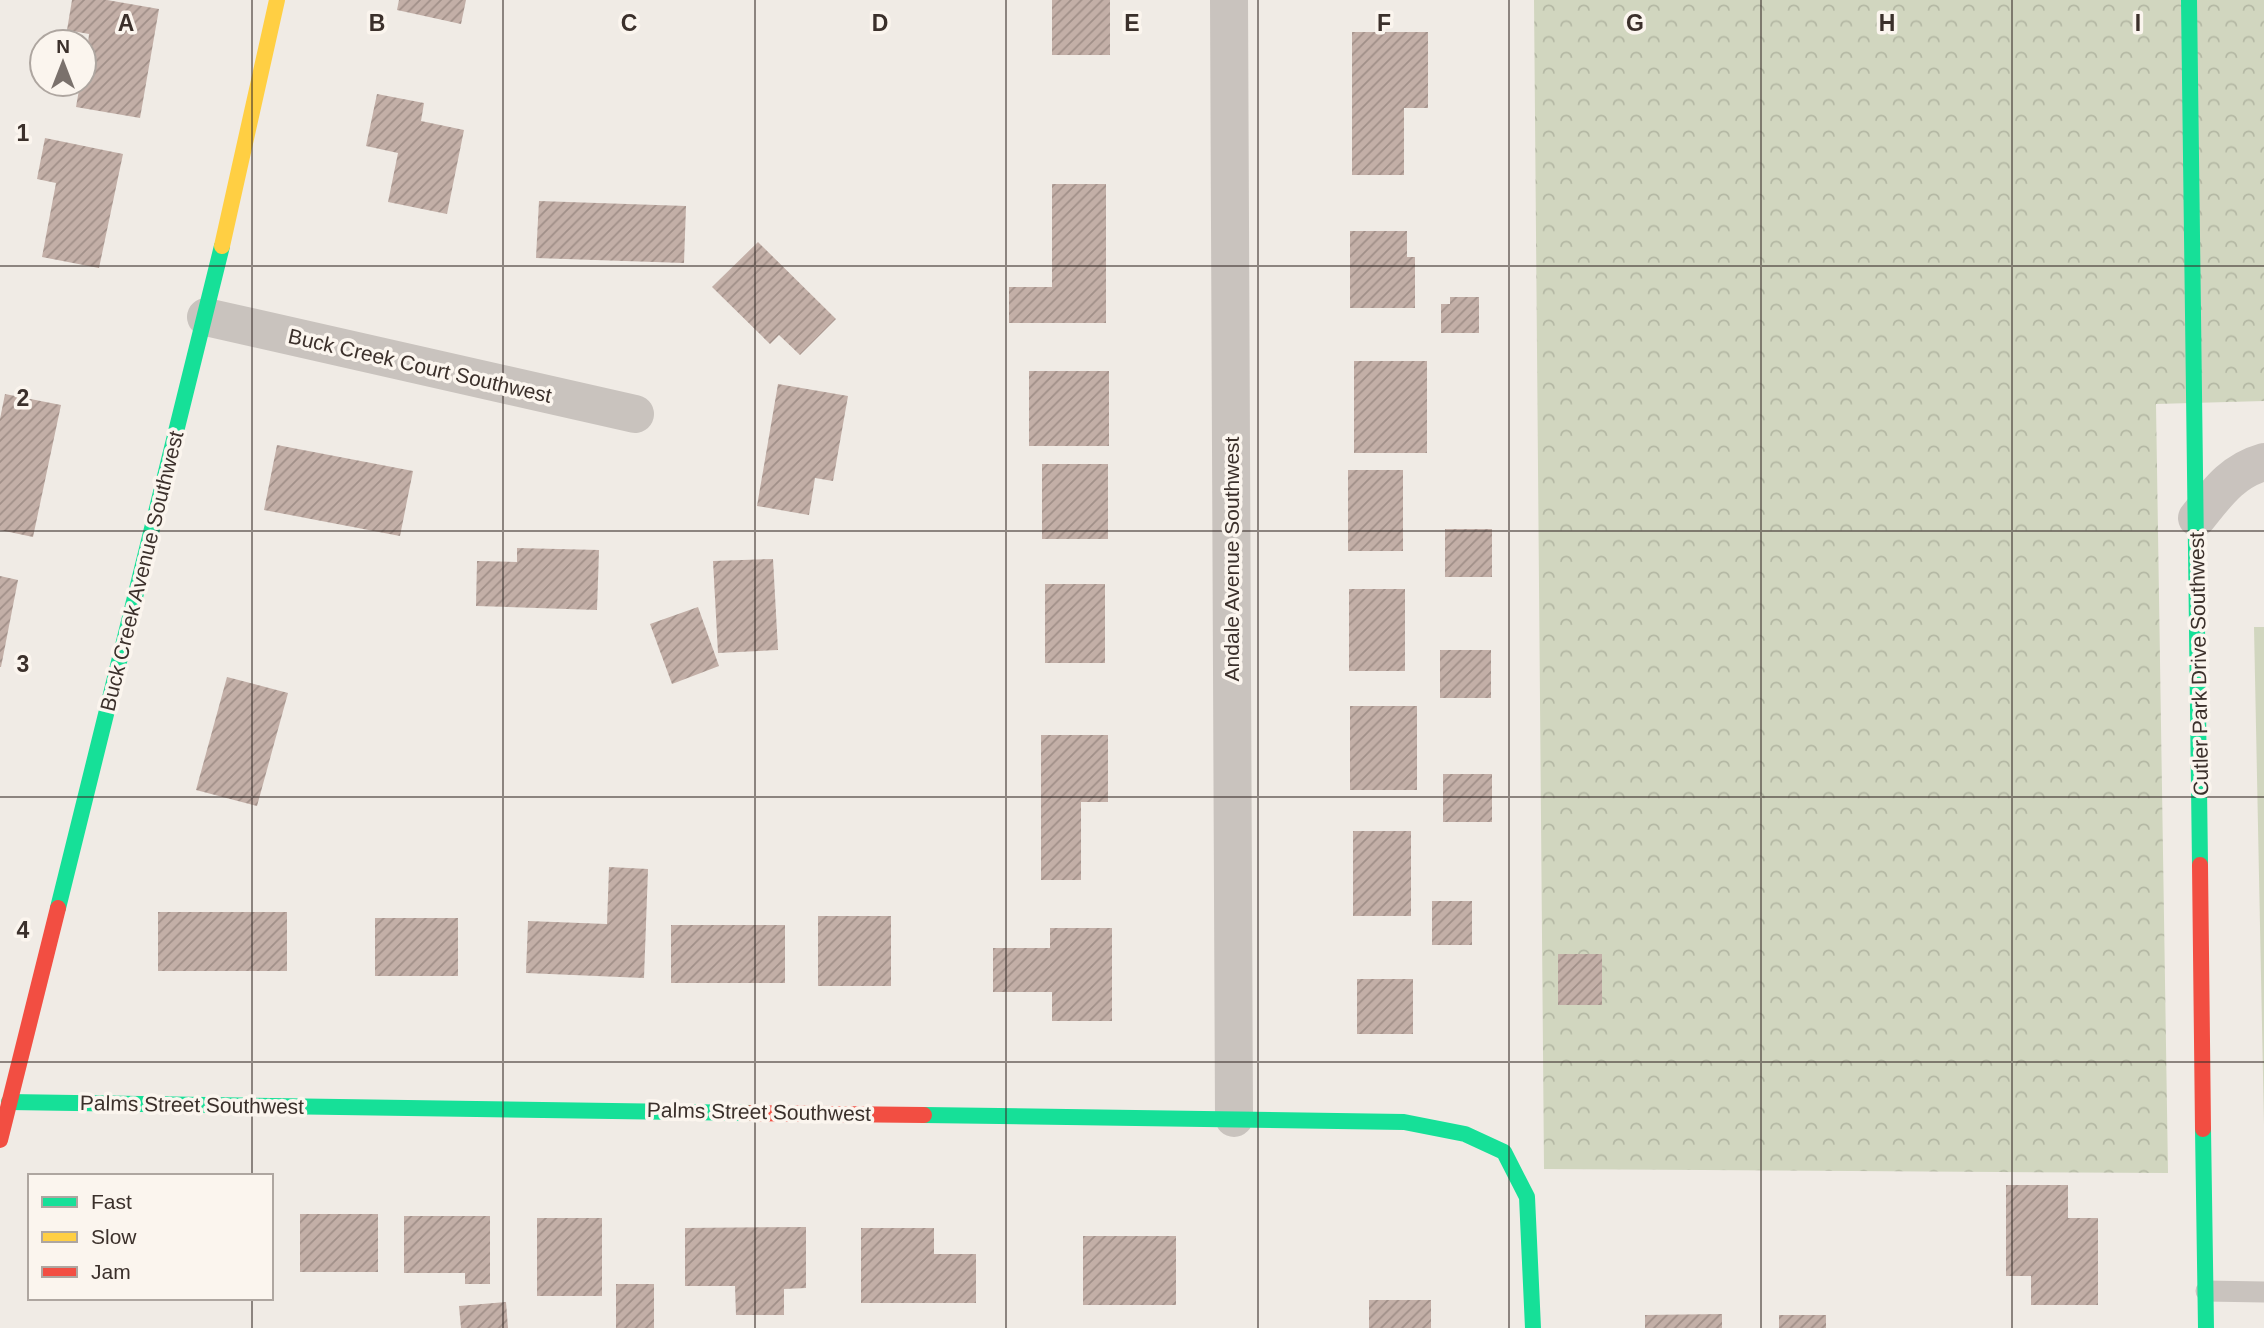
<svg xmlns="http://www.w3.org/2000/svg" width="2264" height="1328" font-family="Helvetica,sans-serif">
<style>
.green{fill:#d1d6bf}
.forest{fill:url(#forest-crowns)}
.building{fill:url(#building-hatch)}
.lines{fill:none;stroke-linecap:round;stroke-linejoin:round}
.lane{stroke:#c9c3be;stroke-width:21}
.street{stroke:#c9c3be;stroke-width:38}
.fast{stroke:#16e098;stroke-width:16}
.slow{stroke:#ffcf43;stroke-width:16}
.jam{stroke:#f24e42;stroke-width:16}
.grid{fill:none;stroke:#3b302b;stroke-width:2;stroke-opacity:0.55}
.labels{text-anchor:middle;stroke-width:7;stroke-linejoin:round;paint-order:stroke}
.street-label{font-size:21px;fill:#3b302b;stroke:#fbf5ee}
.grid-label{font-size:23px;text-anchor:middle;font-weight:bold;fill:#3b302b;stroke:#fbf5ee;stroke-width:7;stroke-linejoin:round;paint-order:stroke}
</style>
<defs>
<pattern id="forest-crowns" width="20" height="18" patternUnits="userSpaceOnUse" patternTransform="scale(1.75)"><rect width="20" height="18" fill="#d1d6bf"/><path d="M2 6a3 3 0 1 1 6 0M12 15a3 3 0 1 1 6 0" fill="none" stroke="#b4b8a4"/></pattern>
<pattern id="building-hatch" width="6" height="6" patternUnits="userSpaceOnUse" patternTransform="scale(1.75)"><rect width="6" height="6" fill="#c3afa7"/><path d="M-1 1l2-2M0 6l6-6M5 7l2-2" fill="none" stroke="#a08f88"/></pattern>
</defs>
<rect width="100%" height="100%" fill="#f0ebe5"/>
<polygon class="green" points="2254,627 2264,627 2264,1125"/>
<polygon class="forest" points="1534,0 2264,0 2264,401 2156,404 2168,1173 1544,1169"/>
<g class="building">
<polygon points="72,0 107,0 159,9 140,118 76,107 80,84 84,84 89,34 67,30"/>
<polygon points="399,0 466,0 461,24 397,10"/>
<rect x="1052" y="0" width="58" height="55"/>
<polygon points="1352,32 1428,32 1428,108 1404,108 1404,175 1352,175"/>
<polygon points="377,94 424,103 421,121 464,130 447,214 388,202 398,153 366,146"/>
<polygon points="45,138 123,154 99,268 42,257 56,183 37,179"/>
<polygon points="1052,184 1106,184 1106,323 1009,323 1009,287 1052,287"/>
<polygon points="539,201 686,206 684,263 536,258"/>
<polygon points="1350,231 1407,231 1407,257 1415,257 1415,308 1350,308"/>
<polygon points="758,242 836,319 800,355 779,335 770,344 712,287"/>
<polygon points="1450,297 1479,297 1479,333 1441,333 1441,304 1450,304"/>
<rect x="1354" y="361" width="73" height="92"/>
<rect x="1029" y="371" width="80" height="75"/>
<polygon points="778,384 848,396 833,481 815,478 809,515 757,506"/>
<polygon points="5,394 61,405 33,537 0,530 0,419"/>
<polygon points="277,445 413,471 400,536 264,510"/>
<rect x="1042" y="464" width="66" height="75"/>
<rect x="1348" y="470" width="55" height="81"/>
<rect x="1445" y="529" width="47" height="48"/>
<polygon points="517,548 599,550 597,610 476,606 477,561 517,562"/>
<polygon points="773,559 778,650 718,653 713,561"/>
<polygon points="0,576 18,580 1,667 0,667"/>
<rect x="1045" y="584" width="60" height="79"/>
<rect x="1349" y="589" width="56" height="82"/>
<polygon points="698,607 719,666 672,684 650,624"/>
<rect x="1440" y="650" width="51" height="48"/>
<polygon points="227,677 288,693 257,806 196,790"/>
<rect x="1350" y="706" width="67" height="84"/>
<polygon points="1041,735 1108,735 1108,802 1081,802 1081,880 1041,880"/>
<rect x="1443" y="774" width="49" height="48"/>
<rect x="1353" y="831" width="58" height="85"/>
<polygon points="609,867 648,869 644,978 526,973 528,921 607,924"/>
<rect x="1432" y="901" width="40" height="44"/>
<rect x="158" y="912" width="129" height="59"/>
<rect x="818" y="916" width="73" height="70"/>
<rect x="375" y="918" width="83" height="58"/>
<rect x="671" y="925" width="114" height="58"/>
<polygon points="1050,928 1112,928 1112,1021 1052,1021 1052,992 993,992 993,948 1050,948"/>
<rect x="1558" y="954" width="44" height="51"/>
<rect x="1357" y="979" width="56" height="55"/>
<polygon points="2006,1185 2068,1185 2068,1218 2098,1218 2098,1305 2031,1305 2031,1276 2006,1276"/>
<rect x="300" y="1214" width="78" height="58"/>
<polygon points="404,1216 490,1216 490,1284 465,1284 465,1273 404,1273"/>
<rect x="537" y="1218" width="65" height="78"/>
<polygon points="806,1227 806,1288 784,1289 784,1315 736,1315 735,1286 685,1286 685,1228"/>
<polygon points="861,1228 934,1228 934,1254 976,1254 976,1303 861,1303"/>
<rect x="1083" y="1236" width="93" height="69"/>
<rect x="616" y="1284" width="38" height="44"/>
<rect x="1369" y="1300" width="62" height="28"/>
<polygon points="506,1302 508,1328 461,1328 459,1306"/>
<polygon points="1722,1314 1722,1328 1645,1328 1645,1315"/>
<rect x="1779" y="1315" width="47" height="13"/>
</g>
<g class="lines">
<polyline class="lane" points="2206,1291 2264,1292"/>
<g class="street">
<polyline points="1229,0 1234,1118"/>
<polyline points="206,317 635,414"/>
<path d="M2197 518C2217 493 2232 471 2264 462"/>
</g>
<g class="fast">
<polyline points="2189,0 2200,865"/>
<polyline points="58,908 222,246"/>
<polyline points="9,1102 751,1113"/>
<polyline points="924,1115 1404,1122 1465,1134 1504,1152 1527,1197 1533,1328"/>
<polyline points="2203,1129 2206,1328"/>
</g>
<polyline class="slow" points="222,246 277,0"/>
<g class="jam">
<polyline points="2200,865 2203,1129"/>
<polyline points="751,1113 924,1115"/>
<polyline points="0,1140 58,908"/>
</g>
</g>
<path class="grid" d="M252 0V1176M503 0V1328M755 0V1328M1006 0V1328M1258 0V1328M1509 0V1328M1761 0V1328M2012 0V1328M0 266H2264M0 531H2264M0 797H2264M0 1062H2264M252 1298V1328"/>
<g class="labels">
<g class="street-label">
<text transform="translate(420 366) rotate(13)" y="7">Buck Creek Court Southwest</text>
<text transform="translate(1232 559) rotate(-90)" y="7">Andale Avenue Southwest</text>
<text transform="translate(142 571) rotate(-76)" y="7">Buck Creek Avenue Southwest</text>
<text transform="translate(2199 664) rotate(-91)" y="7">Cutler Park Drive Southwest</text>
<text transform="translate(192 1105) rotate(1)" y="7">Palms Street Southwest</text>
<text transform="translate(759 1112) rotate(1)" y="7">Palms Street Southwest</text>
</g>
</g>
<g class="grid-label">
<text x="126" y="31">A</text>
<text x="377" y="31">B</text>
<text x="629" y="31">C</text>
<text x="880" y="31">D</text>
<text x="1132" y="31">E</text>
<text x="1384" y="31">F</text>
<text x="1635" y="31">G</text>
<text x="1887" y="31">H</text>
<text x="2138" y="31">I</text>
<text x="23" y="141">1</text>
<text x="23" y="406">2</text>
<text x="23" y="672">3</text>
<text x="23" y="938">4</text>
</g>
<rect x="28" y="1174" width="245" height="126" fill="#fbf5ee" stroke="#aea6a0" stroke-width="2"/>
<rect x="42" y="1197" width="35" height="10" fill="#16e098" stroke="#aea6a0" stroke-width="2"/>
<text x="91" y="1209" font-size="21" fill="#3b302b">Fast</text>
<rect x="42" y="1232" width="35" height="10" fill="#ffcf43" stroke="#aea6a0" stroke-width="2"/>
<text x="91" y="1244" font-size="21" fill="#3b302b">Slow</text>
<rect x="42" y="1267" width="35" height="10" fill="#f24e42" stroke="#aea6a0" stroke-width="2"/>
<text x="91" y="1279" font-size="21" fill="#3b302b">Jam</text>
<g transform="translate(63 63)"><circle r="33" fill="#fbf5ee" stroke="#aea6a0" stroke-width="2"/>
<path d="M0-5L12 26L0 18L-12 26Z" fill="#7a716c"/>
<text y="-10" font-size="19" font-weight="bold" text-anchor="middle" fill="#3b302b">N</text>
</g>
</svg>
